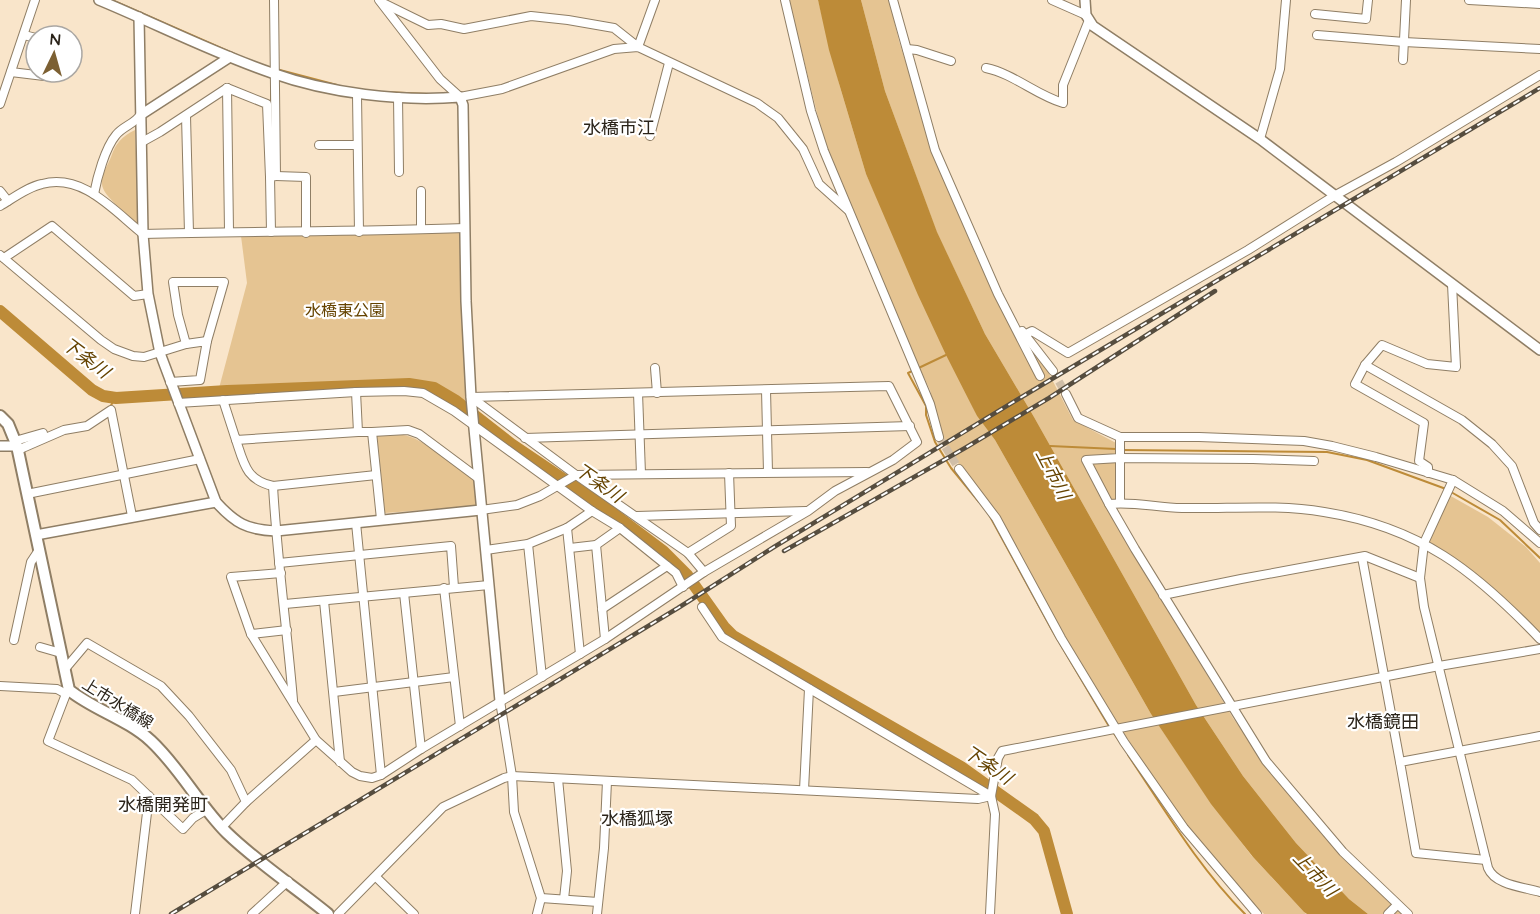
<svg xmlns="http://www.w3.org/2000/svg" width="1540" height="914" font-family="Quicksand,'Noto Sans JP',sans-serif">
<style>
.green{fill:#e5c492}
.water{fill:#bd8b38}
.lines{fill:none;stroke-linecap:round;stroke-linejoin:round}
.stream{stroke:#bd8b38;stroke-width:2}
.river{stroke:#bd8b38;stroke-width:12}
.minor-tunnel{stroke:#d0bea7;stroke-width:8;stroke-dasharray:8 4;stroke-linecap:butt}
.minor-casing{stroke:#8f7e65;stroke-width:10}
.tertiary-casing{stroke:#8f7e65;stroke-width:12}
.secondary-casing{stroke:#8f7e65;stroke-width:14}
.minor{stroke:#fff;stroke-width:8}
.tertiary{stroke:#fff;stroke-width:9}
.secondary{stroke:#fff;stroke-width:10}
.rail-casing{stroke:#564d3f;stroke-width:4.5}
.rail{stroke:#fff;stroke-width:2;stroke-dasharray:7;stroke-linecap:butt}
.labels{text-anchor:middle;stroke-width:4.5;stroke-linejoin:round;paint-order:stroke}
.park-label{font-size:16px;fill:#654300;stroke:#fff}
.street-label{font-size:16px;fill:#2a2319;stroke:#fff}
.neighbourhood-label{font-size:18px;fill:#2a2319;stroke:#fff}
.water-label{font-size:18px;font-style:italic;fill:#654300;stroke:#fff}
</style>
<rect width="100%" height="100%" fill="#f9e5ca"/>
<g class="green">
<polygon points="789,0 818,0 840,87 866,174 977,416 995,440 1151,714 1209,800 1251,855 1306,914 1264,914 1232,882 1191,834 1127,738 1063,633 1001,519 960,466 942,439 930,390 880,284 831,160 820,125"/>
<polygon points="861,0 889,0 899,41 938,164 976,256 1009,323 1045,366 1073,420 1116,443 1117,509 1146,574 1233,718 1275,777 1326,836 1401,914 1368,914 1349,899 1296,843 1243,776 1196,705 1034,417 985,334 937,233 885,91"/>
<path d="M135 130 139 225C130 216 102 196 102 184 101 174 108 165 111 157 116 143 121 137 135 130Z"/>
<polygon points="465,228 466,400 456,401 434,388 409,384 218,392 247,283 241,236"/>
<path d="M403 435C422 437 458 468 474 480L476 506 385 513 377 436Z"/>
<polygon points="1449,495 1488,517 1526,547 1540,563 1540,634 1427,543"/>
</g>
<polygon class="water" points="818,0 861,0 885,91 937,232 985,334 1034,417 1196,705 1243,776 1296,843 1349,899 1368,914 1307,914 1304,912 1253,857 1211,804 1151,714 995,440 977,416 946,355 918,295 866,174 829,50"/>
<g class="lines">
<g class="stream">
<polyline points="112,0 237,55"/>
<polyline points="276,69 337,85"/>
<polyline points="271,76 271,103"/>
<polyline points="384,92 429,94"/>
<polyline points="946,355 908,373 926,406 926,415 935,442 951,468 979,502"/>
<polyline points="109,408 116,398"/>
<polyline points="0,441 7,442"/>
<polyline points="1050,446 1116,449"/>
<polyline points="1122,450 1327,452 1367,460 1446,489"/>
<polyline points="1451,492 1500,520 1540,558"/>
<polyline points="987,511 1052,630 1110,728"/>
<polyline points="1113,732 1120,742"/>
<path d="M1128 755C1165 810 1198 867 1245 914"/>
</g>
<polyline class="river" points="0,311 92,390 103,396 116,398 227,391 409,384 434,388 456,401 511,444 603,506 663,551 687,575 724,627 733,636 961,767 1034,819 1044,831 1067,914"/>
<g class="minor-tunnel">
<polyline points="1053,371 1066,394"/>
<polyline points="939,437 959,469"/>
</g>
<g class="minor-casing">
<g id="minor">
<polyline points="379,0 440,79 460,97 502,89 614,49 638,47 757,103 778,118 803,149 819,184 848,210"/>
<polyline points="785,0 811,111 824,151 930,404 939,437"/>
<polyline points="893,0 935,150 998,294 1040,376"/>
<polyline points="1052,0 1086,15"/>
<polyline points="1469,0 1540,4"/>
<polyline points="383,3 428,25 441,24 464,29 531,16 568,20 614,28 638,47 655,0"/>
<polyline points="1315,14 1366,19 1368,0"/>
<polyline points="24,35 36,38"/>
<polyline points="1317,35 1404,42 1540,49"/>
<polyline points="907,49 917,50 951,61"/>
<polyline points="1403,60 1406,0"/>
<path d="M986 68C1014 74 1036 95 1063 103V85L1089 20"/>
<polyline points="11,72 44,76 54,72"/>
<polyline points="227,88 229,231"/>
<polyline points="227,88 267,104 270,177"/>
<polyline points="357,95 359,232"/>
<polyline points="398,97 399,172"/>
<polyline points="0,104 35,0"/>
<polyline points="186,116 189,233"/>
<polyline points="650,136 669,63"/>
<polyline points="1260,139 1280,69 1286,0"/>
<polyline points="142,142 160,132 227,88"/>
<polyline points="319,145 357,145"/>
<polyline points="276,176 306,177 306,233"/>
<polyline points="0,191 8,201"/>
<polyline points="421,191 421,229"/>
<path d="M94 194C97 178 105 148 116 135 123 126 135 124 141 114"/>
<path d="M0 206C12 199 27 187 42 184 83 173 114 211 143 234 251 231 358 232 465 228"/>
<polyline points="271,232 270,177 276,176 274,0"/>
<polyline points="0,255 101,340 114,349 133,356 144,357 186,344 207,341 200,380 170,382"/>
<polyline points="4,258 52,226 134,296 148,294"/>
<polyline points="1022,331 1053,371"/>
<polyline points="1026,334 1032,331 1068,353 1248,250 1334,196 1396,162 1540,75"/>
<polyline points="186,344 178,315 173,282 224,282 207,341"/>
<polyline points="1365,365 1462,420 1492,444 1512,466 1534,523 1540,530"/>
<polyline points="655,368 657,393"/>
<polyline points="766,390 768,472"/>
<polyline points="356,392 358,432 372,432 381,519"/>
<polyline points="638,393 641,474"/>
<polyline points="1066,394 1078,418 1120,437 1199,437 1304,441 1332,446 1376,457 1453,480 1503,511 1540,543"/>
<polyline points="471,397 576,475 688,553 704,572"/>
<polyline points="223,400 236,440 358,432"/>
<polyline points="178,403 356,392 404,391 423,393 454,411 592,511 620,528 676,573 683,587"/>
<polyline points="372,432 408,430 419,434 478,478"/>
<polyline points="525,438 910,426"/>
<path d="M236 440C244 464 246 480 273 486L376 475"/>
<polyline points="15,441 43,433"/>
<polyline points="18,450 64,430 87,426 111,410 132,516"/>
<polyline points="959,469 996,518 1061,638 1124,742 1184,828 1257,914"/>
<polyline points="1428,473 1428,467 1419,461 1424,423 1355,384 1365,365 1382,345 1427,364 1456,367 1452,284"/>
<path d="M1453 480 1424 543 1420 578 1424 607 1488 868C1495 885 1523 887 1540 892"/>
<path d="M273 486C277 558 287 629 293 700"/>
<polyline points="27,494 200,459"/>
<polyline points="1120,503 1120,458 1253,459 1314,461"/>
<polyline points="1109,504 1086,460 1120,458 1120,437"/>
<polyline points="481,510 517,505 540,496 576,475 867,472"/>
<polyline points="637,516 806,511"/>
<polyline points="356,523 381,775"/>
<polyline points="567,528 580,654"/>
<polyline points="528,544 542,677"/>
<polyline points="596,545 605,639"/>
<polyline points="570,548 596,545 620,528"/>
<polyline points="486,550 528,544 567,528 592,511"/>
<polyline points="688,553 731,526 729,473"/>
<polyline points="1362,557 1400,762"/>
<polyline points="279,563 451,546 454,587"/>
<polyline points="281,573 231,577 251,634 316,740 352,772 360,776 372,778 381,775 421,749 605,639 704,572 808,511 835,491 893,460 917,442 889,386 471,397"/>
<polyline points="444,588 460,726"/>
<polyline points="404,593 421,749"/>
<polyline points="1163,595 1241,579 1365,556 1420,578"/>
<polyline points="324,601 340,762"/>
<polyline points="285,604 489,585"/>
<polyline points="702,607 722,637 991,796"/>
<polyline points="602,609 667,566"/>
<polyline points="251,634 287,630"/>
<polyline points="14,640 31,562 39,550"/>
<polyline points="40,647 61,653"/>
<polyline points="65,669 87,643 161,686 189,716 231,770 246,802 222,827"/>
<polyline points="0,686 57,689 66,694"/>
<polyline points="69,690 66,694 48,741 132,780 183,829 193,818 206,810"/>
<polyline points="334,692 454,677"/>
<polyline points="500,701 512,776 514,812 541,898 537,914"/>
<polyline points="558,779 567,871 564,899"/>
<polyline points="804,790 809,689"/>
<polyline points="246,802 316,740"/>
<polyline points="1486,860 1416,853 1400,762 1540,736"/>
<polyline points="376,877 414,914"/>
<polyline points="541,898 598,902"/>
<polyline points="135,914 149,796"/>
<polyline points="252,914 288,881"/>
<polyline points="338,914 443,807 504,778 512,776 978,799 991,796"/>
<polyline points="597,914 604,848 607,781"/>
<polyline points="990,914 995,814 991,796 998,758 1002,751 1439,666 1540,649"/>
<polyline points="1388,914 1397,905"/>
<path d="M1408 914 1343 852 1266 761 1135 549 1109 504C1134 501 1158 508 1182 508 1229 509 1277 504 1324 512 1420 527 1475 571 1540 639"/>
</g>
</g>
<g class="tertiary-casing">
<g id="tertiary">
<path d="M99 0C157 24 213 53 272 73 328 93 401 102 460 97L463 105 466 301 471 397 500 701"/>
<polyline points="1085,0 1086,15 1093,26 1260,139 1540,350"/>
<path d="M139 17 143 234 148 294 160 353 216 502C235 523 247 530 276 531L481 510"/>
<polyline points="142,114 230,57"/>
<polyline points="0,446 17,446"/>
<polyline points="36,535 216,502"/>
</g>
</g>
<g class="secondary-casing">
<path id="secondary" d="M0 416 8 424 17 446 69 690C94 710 127 719 151 741 180 768 199 805 227 833 258 863 295 887 328 914"/>
</g>
<use href="#minor" class="minor"/>
<use href="#tertiary" class="tertiary"/>
<use href="#secondary" class="secondary"/>
<g class="rail-casing">
<g id="rail">
<polyline points="784,551 965,448 1049,398 1215,291"/>
<polyline points="171,914 678,608 774,547 1020,398 1540,88"/>
</g>
</g>
<use href="#rail" class="rail"/>
</g>
<g class="labels">
<g class="park-label">
<text x="345" y="316">水橋東公園</text>
</g>
<g class="street-label">
<text transform="translate(118 703) rotate(32)" y="6">上市水橋線</text>
</g>
<g class="neighbourhood-label">
<text x="619" y="134">水橋市江</text>
<text x="1383" y="728">水橋鏡田</text>
<text x="163" y="811">水橋開発町</text>
<text x="637" y="825">水橋狐塚</text>
</g>
<g class="water-label">
<text transform="translate(86 358) rotate(37)" y="6">下条川</text>
<text transform="translate(1053 474) rotate(63)" y="6">上市川</text>
<text transform="translate(599 483) rotate(35)" y="6">下条川</text>
<text transform="translate(988 765) rotate(34)" y="6">下条川</text>
<text transform="translate(1315 874) rotate(46)" y="6">上市川</text>
</g>
</g>
<g transform="translate(54 54) rotate(5)"><circle r="28" fill="#ffffff" stroke="#aaa7a3" stroke-width="1.5"/>
<path d="M0-4.5L10 22L0 15L-10 22Z" fill="#7c6033"/>
<text y="-9" font-size="16" font-weight="bold" text-anchor="middle" fill="#2a2319">N</text>
</g>
</svg>
